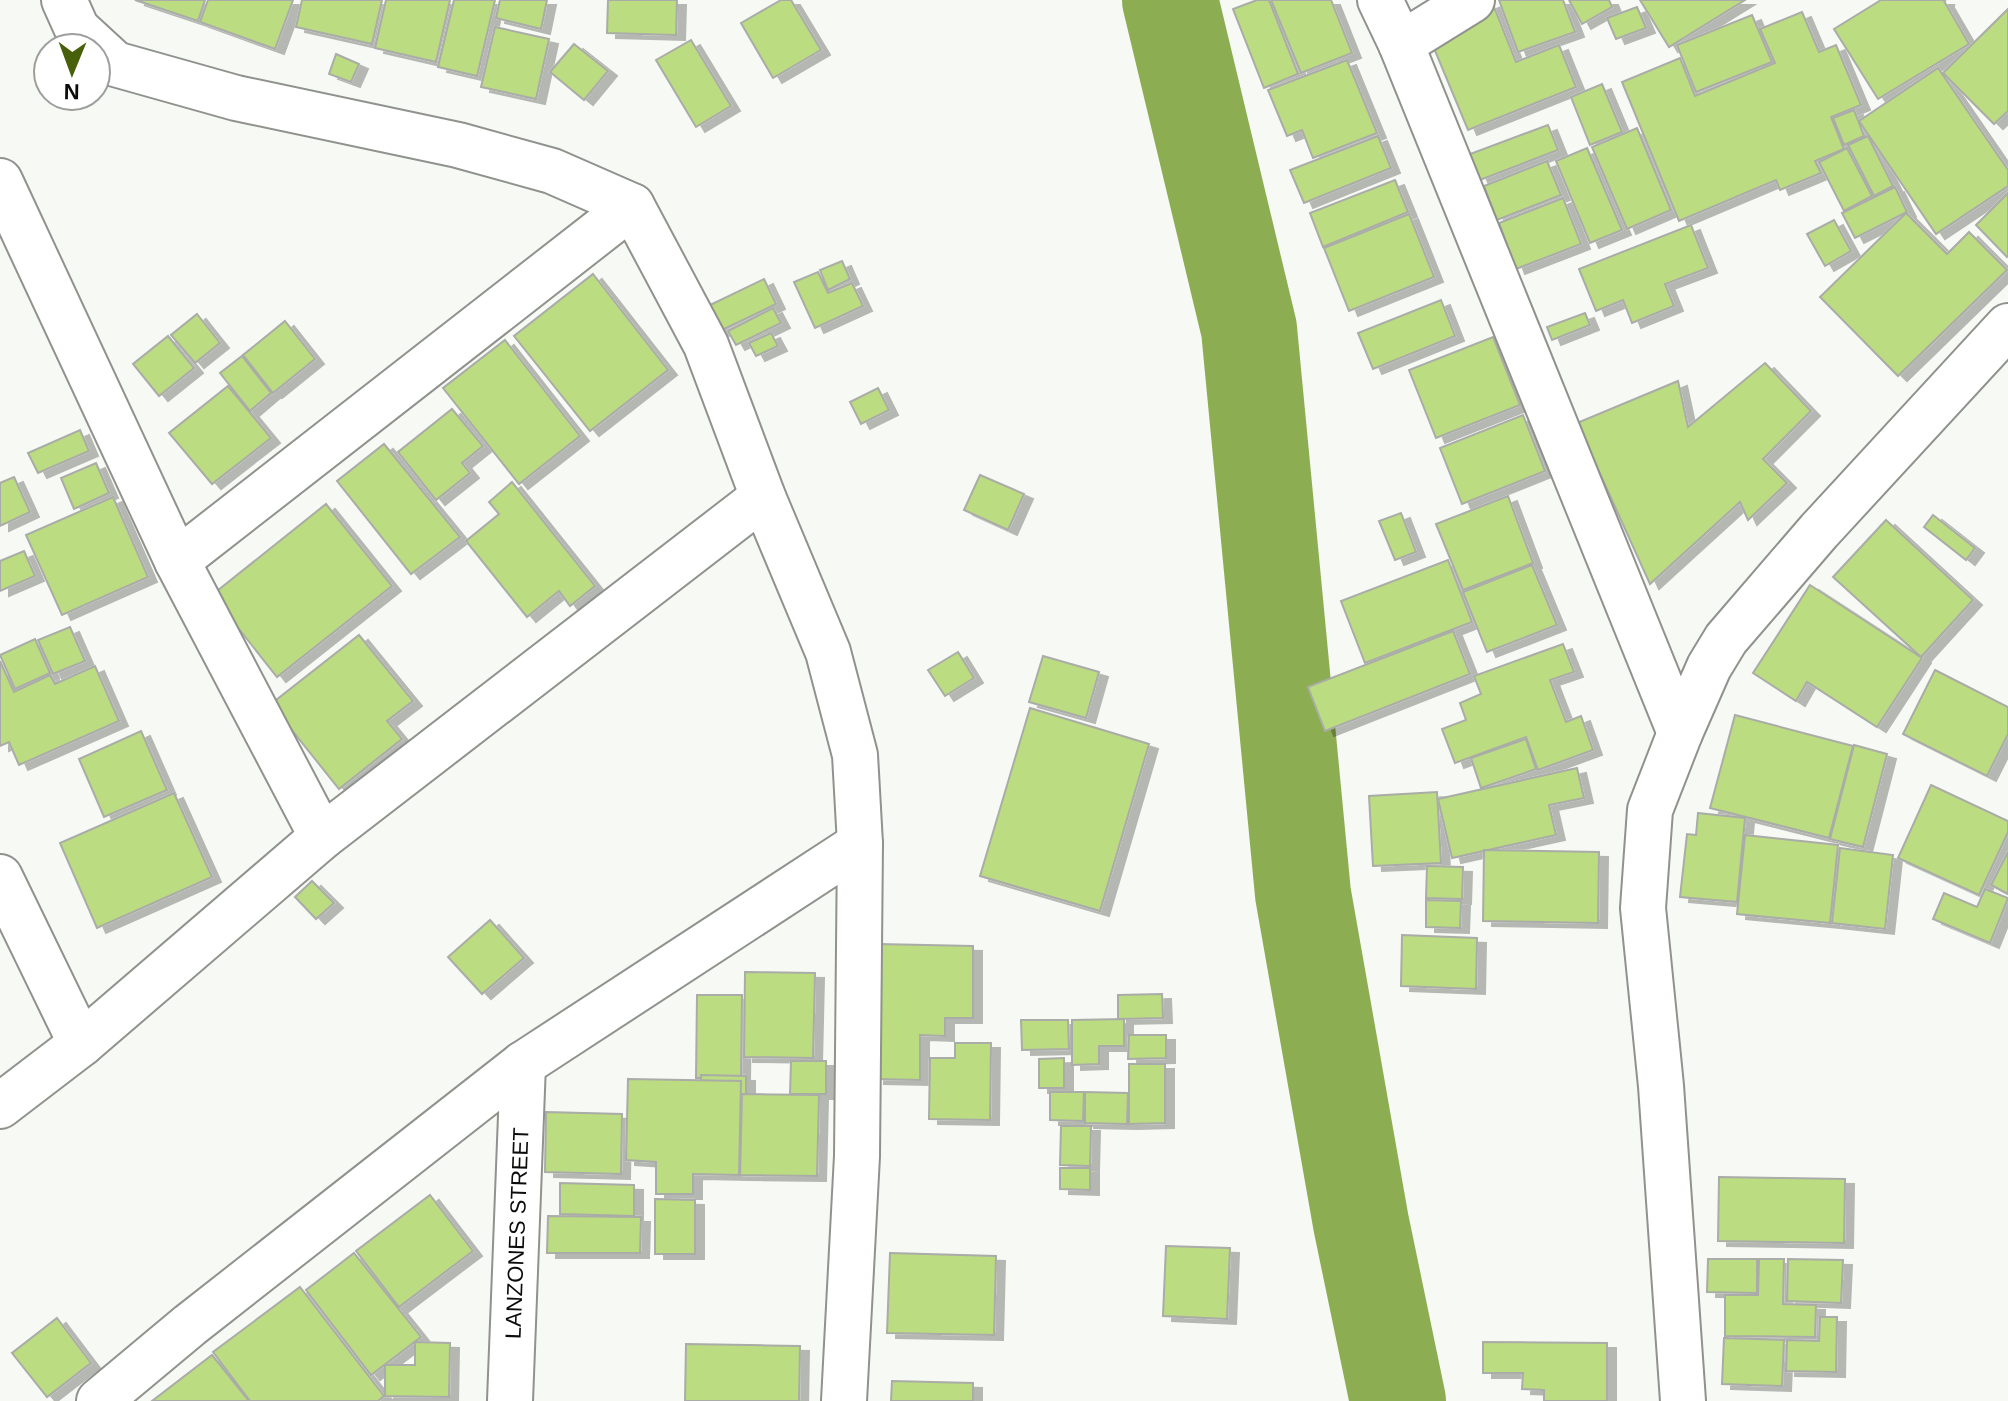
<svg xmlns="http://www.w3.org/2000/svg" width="2008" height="1401" font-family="Helvetica,sans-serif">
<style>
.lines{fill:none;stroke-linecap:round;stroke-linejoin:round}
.river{stroke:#8dad52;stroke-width:96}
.building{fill:#bbdc80;stroke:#aaaca7;stroke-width:2;filter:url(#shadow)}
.minor-casing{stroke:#90928e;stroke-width:48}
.secondary-casing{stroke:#90928e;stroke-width:48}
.minor{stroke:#fff;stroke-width:44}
.secondary{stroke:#fff;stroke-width:44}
.labels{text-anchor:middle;stroke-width:8;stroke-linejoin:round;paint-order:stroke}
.street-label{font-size:22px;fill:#0c0c0b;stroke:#fff}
</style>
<defs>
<filter id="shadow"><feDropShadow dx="9" dy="5" stdDeviation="0" flood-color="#0004"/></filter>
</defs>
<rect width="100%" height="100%" fill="#f7f9f4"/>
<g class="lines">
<polyline class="river" points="1170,0 1249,329 1303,894 1361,1223 1398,1401"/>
</g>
<g class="building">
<polygon points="135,0 205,0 198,21"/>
<polygon points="208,0 293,0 275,49 200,22"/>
<polygon points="302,0 382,0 372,44 296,27"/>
<polygon points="386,0 450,0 436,62 375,48"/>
<polygon points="454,0 495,0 477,76 438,67"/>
<polygon points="500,0 547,0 541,29 496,18"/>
<polygon points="608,0 677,0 676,35 607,33"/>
<polygon points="781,0 791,0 821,50 773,78 741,23"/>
<polygon points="1257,0 1269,0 1298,74 1264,88 1233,9"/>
<polygon points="1271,0 1331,0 1352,53 1301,73"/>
<polygon points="1499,0 1563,0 1575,32 1518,52"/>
<polygon points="1569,0 1609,0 1612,7 1582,24"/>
<polygon points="1640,0 1745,0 1669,47"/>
<polygon points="1881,0 1946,0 1944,1 1969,44 1878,99 1834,29"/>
<polygon points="1492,2 1516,62 1559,45 1576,87 1468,130 1426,29"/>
<polygon points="1637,7 1646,28 1616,39 1607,18"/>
<polygon points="2008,9 2008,111 1994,124 1943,73"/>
<polygon points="1802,12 1819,52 1836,45 1861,105 1831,117 1844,149 1815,161 1821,173 1780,190 1776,180 1679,221 1622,82 1680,58 1695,96 1775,63 1760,29"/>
<polygon points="1752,15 1772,62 1696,92 1677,45"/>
<polygon points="495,27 549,39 536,99 481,87"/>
<polygon points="691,40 731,106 696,127 656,60"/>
<polygon points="574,44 608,71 584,100 550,72"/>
<polygon points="336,54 359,64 351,82 329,74"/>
<polygon points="1347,60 1377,133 1313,158 1302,130 1287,136 1268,90"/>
<polygon points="1938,68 2008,170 2008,186 1936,234 1859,121"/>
<polygon points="1602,84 1622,132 1590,145 1571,97"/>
<polygon points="1854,110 1864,136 1844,145 1833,118"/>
<polygon points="1548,125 1558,150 1480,180 1470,154"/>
<polygon points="1637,128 1671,210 1627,229 1592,147"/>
<polygon points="1378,136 1391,168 1304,203 1290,170"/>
<polygon points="1868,136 1893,186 1874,196 1848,145"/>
<polygon points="1587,148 1622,230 1590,243 1556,161"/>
<polygon points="1847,148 1872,196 1844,211 1819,162"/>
<polygon points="1547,161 1561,195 1497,220 1484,186"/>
<polygon points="1395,180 1408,212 1323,247 1310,213"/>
<polygon points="1895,187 1907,212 1855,238 1842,213"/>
<polygon points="2008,193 2008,256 2007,257 1976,225"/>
<polygon points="1563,198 1581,244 1516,269 1499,223"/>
<polygon points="1906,213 1947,254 1969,232 2007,270 1898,376 1820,297"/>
<polygon points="1409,214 1434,277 1349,311 1324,248"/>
<polygon points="1834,220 1851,251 1825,266 1807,234"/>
<polygon points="1691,225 1708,268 1665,284 1674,306 1632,323 1623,300 1596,311 1579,269"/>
<polygon points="842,261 850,279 828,290 820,270"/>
<polygon points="818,272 828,293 852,283 863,306 815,328 794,282"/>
<polygon points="593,274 668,370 590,431 514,336"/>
<polygon points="764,279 776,304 720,331 708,306"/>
<polygon points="1441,300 1455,336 1373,369 1358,333"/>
<polygon points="773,308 781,323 736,345 728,331"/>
<polygon points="1585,313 1590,325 1552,340 1547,327"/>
<polygon points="197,314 220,343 195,363 171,335"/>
<polygon points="285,321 315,359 273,393 243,355"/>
<polygon points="771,333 778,346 756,356 749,343"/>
<polygon points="168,336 194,368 159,396 133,364"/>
<polygon points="1493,337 1520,405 1436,438 1409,370"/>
<polygon points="505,340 580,436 519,484 443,388"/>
<polygon points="242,356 271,393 250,411 220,373"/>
<polygon points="1765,363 1811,411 1763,459 1787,483 1748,520 1740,502 1650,584 1577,423 1678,381 1688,427"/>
<polygon points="228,386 271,438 212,484 169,433"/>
<polygon points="878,388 889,410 861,424 850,402"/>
<polygon points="452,409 483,446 462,463 470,473 436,500 398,452"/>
<polygon points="1523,415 1545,471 1462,504 1440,448"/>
<polygon points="80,430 89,451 38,473 28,453"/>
<polygon points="384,444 460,537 411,574 337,481"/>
<polygon points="96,463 109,493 74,509 61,478"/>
<polygon points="980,475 1024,494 1008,530 964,510"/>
<polygon points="14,477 30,512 0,526 0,483"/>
<polygon points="512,482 595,586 570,606 559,591 527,617 466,541 499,514 489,502"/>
<polygon points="1508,496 1533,563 1463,590 1436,524"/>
<polygon points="113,497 148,577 62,615 26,535"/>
<polygon points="326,504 392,586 277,677 212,595"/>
<polygon points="1401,513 1416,552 1395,560 1379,521"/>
<polygon points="1933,515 1975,548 1966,560 1924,527"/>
<polygon points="1886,520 1973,600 1921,657 1833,577"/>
<polygon points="24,551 35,576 0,591 0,561"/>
<polygon points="1448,560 1472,622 1365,663 1341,601"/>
<polygon points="1532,565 1557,625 1487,652 1463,592"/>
<polygon points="1810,585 1922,658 1877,727 1807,682 1796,701 1753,673"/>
<polygon points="70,627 85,661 53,674 38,640"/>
<polygon points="1453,631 1470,674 1325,731 1308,687"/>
<polygon points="359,635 413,701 387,721 402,739 339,789 271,704"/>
<polygon points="35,639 50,673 15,689 0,655"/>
<polygon points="1563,644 1574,672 1550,680 1566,722 1581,716 1593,750 1538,770 1526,737 1455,763 1442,729 1466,720 1460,703 1481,694 1474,676"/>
<polygon points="958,652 974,678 945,696 928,670"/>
<polygon points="1043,656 1099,672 1086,718 1029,702"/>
<polygon points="0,661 14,692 50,675 55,684 95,666 119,721 19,765 9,742 0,746"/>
<polygon points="1935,670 2008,707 2008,734 1987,776 1903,734"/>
<polygon points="1030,708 1149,744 1100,911 980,876"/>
<polygon points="1735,715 1853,746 1829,838 1710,808"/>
<polygon points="141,731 167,790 104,817 79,759"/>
<polygon points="1526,739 1536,769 1481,788 1471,758"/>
<polygon points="1854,745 1887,754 1863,847 1830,839"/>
<polygon points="1577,768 1584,798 1549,805 1556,835 1452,858 1438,799"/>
<polygon points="1931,785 2008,821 2008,832 1979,895 1898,858"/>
<polygon points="1437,792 1441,863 1373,866 1369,796"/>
<polygon points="174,793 212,877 97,928 60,843"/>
<polygon points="1698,813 1745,818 1737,902 1680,897 1687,834 1696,835"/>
<polygon points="1745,835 1838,845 1830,923 1737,914"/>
<polygon points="1840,848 1893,855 1885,929 1832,923"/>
<polygon points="1484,850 1599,852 1598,923 1483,921"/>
<polygon points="2008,852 2008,894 1991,885"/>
<polygon points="1427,866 1463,867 1462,899 1426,898"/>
<polygon points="312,881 334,903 316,919 295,897"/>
<polygon points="1985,889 2008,898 1990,943 1933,919 1944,893 1977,907"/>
<polygon points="1426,900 1461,901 1460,928 1426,927"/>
<polygon points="490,920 524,958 482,994 448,957"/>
<polygon points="1402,935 1477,938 1476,989 1401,986"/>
<polygon points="878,944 973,946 973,1018 945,1018 945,1036 920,1035 920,1080 875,1079"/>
<polygon points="745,972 815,973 813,1058 744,1057"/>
<polygon points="1162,994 1163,1018 1118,1019 1118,995"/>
<polygon points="697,995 742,995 741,1078 696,1078"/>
<polygon points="1124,1019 1124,1046 1099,1046 1099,1064 1072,1065 1072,1020"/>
<polygon points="1021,1020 1068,1020 1069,1049 1022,1050"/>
<polygon points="1129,1035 1166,1035 1166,1058 1128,1059"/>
<polygon points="955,1043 991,1043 990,1120 929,1119 930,1058 955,1058"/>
<polygon points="1064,1058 1064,1088 1039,1088 1039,1059"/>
<polygon points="791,1061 826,1061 826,1094 790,1094"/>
<polygon points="1129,1064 1165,1064 1165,1123 1129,1124"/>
<polygon points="701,1075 746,1076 746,1109 701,1108"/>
<polygon points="628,1079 741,1081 739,1175 693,1174 693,1194 656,1194 656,1162 626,1160"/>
<polygon points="1050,1092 1084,1092 1083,1121 1050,1120"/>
<polygon points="1085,1092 1128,1093 1127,1124 1085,1123"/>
<polygon points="742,1094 819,1095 817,1176 740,1175"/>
<polygon points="546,1112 622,1114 621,1174 545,1172"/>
<polygon points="1061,1126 1091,1126 1090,1166 1060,1165"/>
<polygon points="1060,1168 1090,1168 1090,1190 1060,1189"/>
<polygon points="1719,1177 1845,1179 1844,1243 1718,1241"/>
<polygon points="560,1183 634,1185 634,1216 560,1214"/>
<polygon points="430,1195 473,1251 399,1307 356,1251"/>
<polygon points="655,1199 695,1200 695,1254 655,1254"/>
<polygon points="548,1216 641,1217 640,1253 547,1253"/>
<polygon points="1166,1246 1230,1248 1227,1319 1163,1316"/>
<polygon points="354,1253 421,1337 371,1375 306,1290"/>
<polygon points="890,1253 996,1256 994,1335 887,1333"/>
<polygon points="1708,1259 1757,1259 1757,1293 1707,1292"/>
<polygon points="1759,1259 1784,1259 1783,1304 1816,1305 1815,1337 1725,1336 1725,1295 1758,1295"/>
<polygon points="1788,1259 1843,1260 1841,1303 1787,1301"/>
<polygon points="300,1287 384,1396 378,1401 250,1401 213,1352"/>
<polygon points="1820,1317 1837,1317 1836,1372 1786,1371 1787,1340 1819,1341"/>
<polygon points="57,1318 91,1363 47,1397 12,1353"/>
<polygon points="1724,1338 1784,1340 1782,1386 1722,1384"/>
<polygon points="415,1342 450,1343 449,1397 385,1396 385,1365 415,1365"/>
<polygon points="1483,1342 1607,1343 1607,1401 1544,1401 1544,1390 1522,1389 1523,1373 1483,1373"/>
<polygon points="686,1344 800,1346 799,1401 685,1401"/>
<polygon points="212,1355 249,1401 152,1401"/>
<polygon points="892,1381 973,1383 973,1401 891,1401"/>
</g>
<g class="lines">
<g class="minor-casing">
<g id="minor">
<polyline points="64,0 77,29 115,64 236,98 458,145 552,171 632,206 706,345 763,497 828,652 855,755 860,844 857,1156 844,1401"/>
<polyline points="1380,0 1401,44 1680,733"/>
<polyline points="1401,44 1472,0"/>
<polyline points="0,181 177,561 322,837"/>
<polyline points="177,561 632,206"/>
<polyline points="0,877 81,1044"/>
<polyline points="0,1106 81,1044 322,837 763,497"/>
<polyline points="99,1401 190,1325 523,1064 860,844"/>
<path id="s1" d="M510 1401 523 1064"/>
</g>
</g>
<g class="secondary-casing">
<polyline id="secondary" points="1683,1401 1661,1086 1643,908 1650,810 1680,733 1709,667 1726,639 1819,531 2008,326"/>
</g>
<use href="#minor" class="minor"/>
<use href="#secondary" class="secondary"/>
</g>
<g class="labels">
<g class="street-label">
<text dy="8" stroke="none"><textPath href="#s1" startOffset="168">LANZONES STREET</textPath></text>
</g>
</g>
<g transform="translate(72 72) rotate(181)"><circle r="38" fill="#ffffff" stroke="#9e9e9d" stroke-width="2"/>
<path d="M0-6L14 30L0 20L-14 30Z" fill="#48600c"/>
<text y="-12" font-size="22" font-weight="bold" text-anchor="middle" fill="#0c0c0b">N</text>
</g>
</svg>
